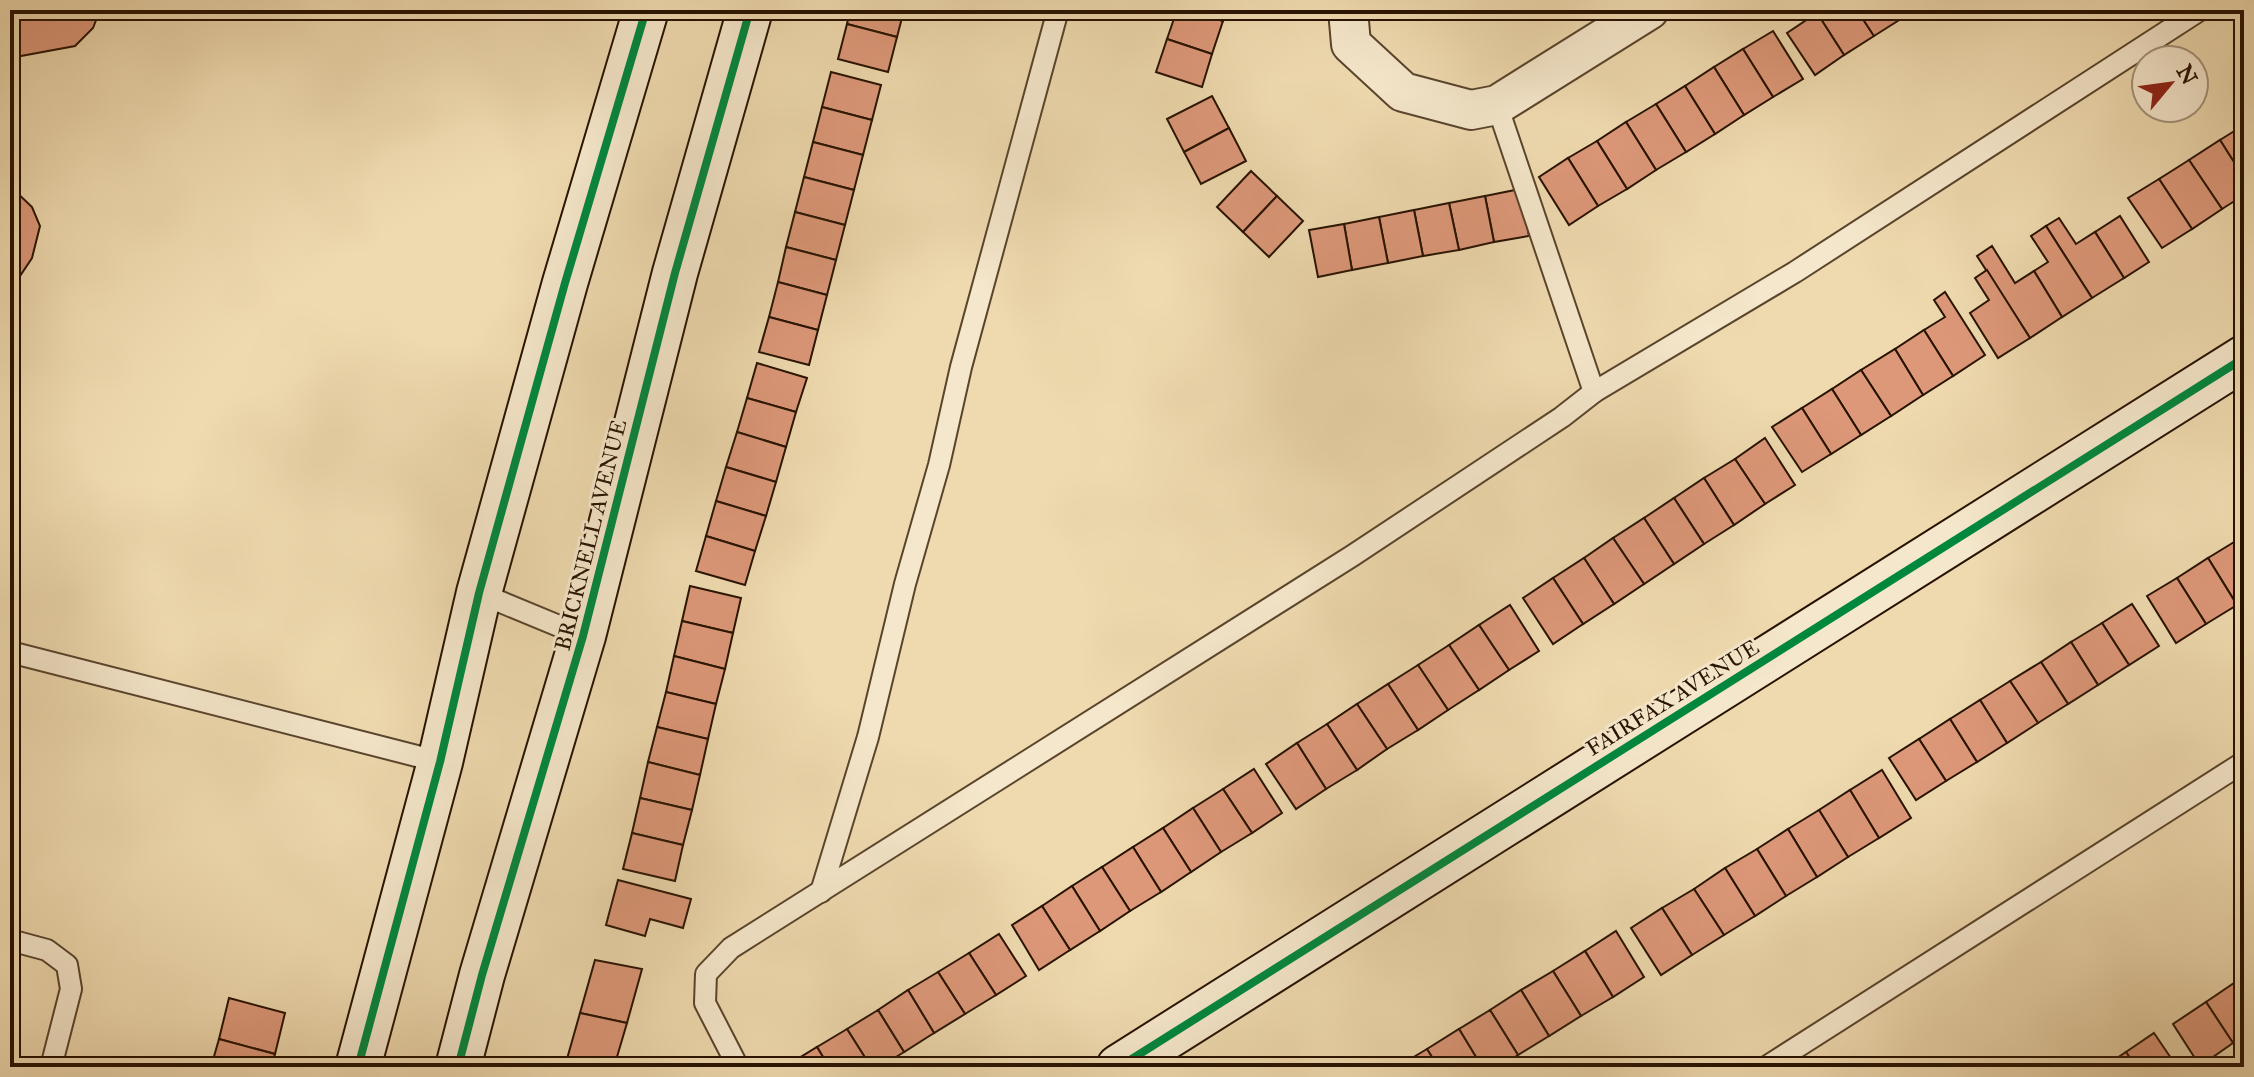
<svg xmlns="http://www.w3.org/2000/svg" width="2254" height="1077" font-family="'IM FELL Great Primer',serif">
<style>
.building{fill:#dd9879;stroke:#271200;stroke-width:2}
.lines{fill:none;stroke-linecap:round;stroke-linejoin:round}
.lane-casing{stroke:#59442c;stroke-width:24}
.street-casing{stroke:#59442c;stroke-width:42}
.secondary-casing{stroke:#271200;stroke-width:48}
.lane{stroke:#f5e7cb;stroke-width:20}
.street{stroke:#f5e7cb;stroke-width:38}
.secondary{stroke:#f5e7cb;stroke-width:44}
.cycleway-casing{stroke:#f5e7cb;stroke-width:13}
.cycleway{stroke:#00873e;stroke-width:8}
.labels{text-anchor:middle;stroke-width:6;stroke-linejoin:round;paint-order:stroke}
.street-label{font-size:22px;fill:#271200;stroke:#f5e7cb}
</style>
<rect width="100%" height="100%" fill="#efdaaf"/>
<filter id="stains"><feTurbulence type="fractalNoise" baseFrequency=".0025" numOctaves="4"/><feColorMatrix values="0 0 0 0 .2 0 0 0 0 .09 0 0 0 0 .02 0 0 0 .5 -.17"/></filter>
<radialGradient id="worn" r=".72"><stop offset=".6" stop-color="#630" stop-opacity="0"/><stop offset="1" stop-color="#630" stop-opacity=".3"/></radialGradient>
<g class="building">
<polygon points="10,10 100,10 93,28 75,46 10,58"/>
<polygon points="850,10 904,10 897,37 847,24"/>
<polygon points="1177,10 1189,10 1223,21 1212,54 1167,39"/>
<polygon points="1189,10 1227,10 1223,21"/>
<polygon points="1822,10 1857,10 1874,36 1844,55 1817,13"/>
<polygon points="1857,10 1899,10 1904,17 1874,36"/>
<polygon points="1817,13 1844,55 1815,75 1787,33"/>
<polygon points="847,24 897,37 888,72 838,59"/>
<polygon points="1773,31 1803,79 1773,97 1743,49"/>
<polygon points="1167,39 1212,54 1202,87 1156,72"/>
<polygon points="1743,49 1773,97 1744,115 1714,67"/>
<polygon points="1714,67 1744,115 1715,134 1685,86"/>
<polygon points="831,72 881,85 872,120 822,107"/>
<polygon points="1685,86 1715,134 1686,152 1656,104"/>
<polygon points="1212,96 1229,128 1184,152 1167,119"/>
<polygon points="1656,104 1686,152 1656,170 1626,122"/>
<polygon points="822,107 872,120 863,155 813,142"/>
<polygon points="1626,122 1656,170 1627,189 1597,141"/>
<polygon points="2244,125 2244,178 2220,140"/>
<polygon points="1229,128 1246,161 1201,184 1184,152"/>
<polygon points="2220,140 2244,178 2244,195 2222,209 2189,160"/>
<polygon points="1597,141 1627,189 1598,206 1568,158"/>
<polygon points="813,142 863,155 854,190 804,177"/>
<polygon points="1568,158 1598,206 1569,225 1539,177"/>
<polygon points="2189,160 2222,209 2192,229 2159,179"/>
<polygon points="1251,171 1277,196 1243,232 1217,207"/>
<polygon points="804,177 854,190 845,225 795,212"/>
<polygon points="2159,179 2192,229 2162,248 2128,198"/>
<polygon points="10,186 32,207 40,226 32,258 10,291"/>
<polygon points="1520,189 1529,236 1494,242 1485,196"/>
<polygon points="1277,196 1303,221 1269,257 1243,232"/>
<polygon points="1485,196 1494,242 1459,250 1449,203"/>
<polygon points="1449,203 1459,250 1423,256 1414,210"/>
<polygon points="1414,210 1423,256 1388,263 1379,217"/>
<polygon points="795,212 845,225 836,260 786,247"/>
<polygon points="2120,216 2149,262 2124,278 2095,232"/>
<polygon points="1379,217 1388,263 1352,270 1344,224"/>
<polygon points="2059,218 2076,244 2095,232 2124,278 2092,298 2046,226"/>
<polygon points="1344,224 1352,270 1318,277 1309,230"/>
<polygon points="2046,226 2092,298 2062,317 2034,271 2048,262 2031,236"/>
<polygon points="1992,246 2015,283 2034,271 2062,317 2030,338 1977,256"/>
<polygon points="786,247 836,260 827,295 778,282"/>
<polygon points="1987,270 2030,338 1998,358 1970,313 1989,300 1975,278"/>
<polygon points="778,282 827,295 818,330 769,317"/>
<polygon points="1945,292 1985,355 1953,376 1924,330 1945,317 1934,300"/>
<polygon points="769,317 818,330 809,365 759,352"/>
<polygon points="1924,330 1953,376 1923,395 1895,349"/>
<polygon points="1895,349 1923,395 1891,416 1861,370"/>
<polygon points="757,363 807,378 796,412 747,398"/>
<polygon points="1861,370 1891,416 1861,435 1832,389"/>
<polygon points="1832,389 1861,435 1831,454 1802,408"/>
<polygon points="747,398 796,412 786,447 737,432"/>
<polygon points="1802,408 1831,454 1802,472 1772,427"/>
<polygon points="737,432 786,447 776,482 726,467"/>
<polygon points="1765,438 1795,485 1765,504 1735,459"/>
<polygon points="1735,459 1765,504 1734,525 1704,478"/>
<polygon points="726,467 776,482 766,516 716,501"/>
<polygon points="1704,478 1734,525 1704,544 1674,498"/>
<polygon points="1674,498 1704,544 1674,564 1644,518"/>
<polygon points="716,501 766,516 755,551 706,536"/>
<polygon points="1644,518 1674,564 1644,584 1613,538"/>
<polygon points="706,536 755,551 745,585 696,571"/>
<polygon points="1613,538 1644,584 1614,604 1584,558"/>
<polygon points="2239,539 2244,547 2244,600 2237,605 2208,558"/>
<polygon points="1584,558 1614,604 1583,624 1553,578"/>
<polygon points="2208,558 2237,605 2206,624 2177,578"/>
<polygon points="1553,578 1583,624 1553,644 1523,598"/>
<polygon points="2177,578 2206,624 2176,643 2147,596"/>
<polygon points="690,586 741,598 733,633 682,621"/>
<polygon points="2132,604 2159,646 2129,665 2102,623"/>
<polygon points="1510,605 1539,651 1509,670 1479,625"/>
<polygon points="682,621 733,633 725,669 674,656"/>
<polygon points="2102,623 2129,665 2098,685 2071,642"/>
<polygon points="1479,625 1509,670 1479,690 1449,645"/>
<polygon points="2071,642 2098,685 2068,704 2041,662"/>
<polygon points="1449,645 1479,690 1448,710 1418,665"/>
<polygon points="674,656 725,669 716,704 666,692"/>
<polygon points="2041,662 2068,704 2038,723 2010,681"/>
<polygon points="1418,665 1448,710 1418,730 1388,684"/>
<polygon points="2010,681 2038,723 2007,743 1980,700"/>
<polygon points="1388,684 1418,730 1387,749 1357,704"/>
<polygon points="666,692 716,704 708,739 657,727"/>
<polygon points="1980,700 2007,743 1977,762 1950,719"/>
<polygon points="1357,704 1387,749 1357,770 1327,724"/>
<polygon points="1950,719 1977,762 1946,781 1919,739"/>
<polygon points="1327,724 1357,770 1326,789 1297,743"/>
<polygon points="657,727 708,739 700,775 648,762"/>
<polygon points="1919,739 1946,781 1916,800 1889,758"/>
<polygon points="1297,743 1326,789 1296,809 1266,764"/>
<polygon points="648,762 700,775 692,810 640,798"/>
<polygon points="1254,769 1282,813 1252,833 1223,789"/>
<polygon points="1882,770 1911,818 1879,838 1850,790"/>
<polygon points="1223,789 1252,833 1221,852 1193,808"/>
<polygon points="1850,790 1879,838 1848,857 1819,810"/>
<polygon points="640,798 692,810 683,845 632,833"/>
<polygon points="1193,808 1221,852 1191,872 1163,828"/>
<polygon points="1819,810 1848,857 1817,877 1788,829"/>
<polygon points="1163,828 1191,872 1161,892 1133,847"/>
<polygon points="1788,829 1817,877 1786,896 1757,849"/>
<polygon points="632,833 683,845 675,881 623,869"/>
<polygon points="1133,847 1161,892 1130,911 1102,867"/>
<polygon points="1757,849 1786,896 1755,916 1725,868"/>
<polygon points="1102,867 1130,911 1100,931 1072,886"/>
<polygon points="1725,868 1755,916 1724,935 1694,889"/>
<polygon points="618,880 691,899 683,928 650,919 645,936 606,925"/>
<polygon points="1072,886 1100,931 1070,950 1042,906"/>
<polygon points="1694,889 1724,935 1692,955 1662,908"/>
<polygon points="1042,906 1070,950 1039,970 1012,925"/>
<polygon points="1662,908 1692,955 1661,975 1631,928"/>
<polygon points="1616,931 1644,977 1613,997 1585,951"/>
<polygon points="999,934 1026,976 996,995 969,953"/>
<polygon points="1585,951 1613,997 1581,1016 1553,971"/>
<polygon points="969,953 996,995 965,1014 938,972"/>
<polygon points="595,960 642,969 627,1023 580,1013"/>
<polygon points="1553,971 1581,1016 1549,1036 1521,990"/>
<polygon points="938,972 965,1014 934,1033 908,990"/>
<polygon points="2240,979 2244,986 2244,1036 2233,1043 2206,1002"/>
<polygon points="908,990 934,1033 904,1052 878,1010"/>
<polygon points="1521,990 1549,1036 1518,1055 1490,1010"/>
<polygon points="229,998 285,1013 275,1054 219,1039"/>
<polygon points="2206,1002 2233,1043 2200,1066 2173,1024"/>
<polygon points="878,1010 904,1052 880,1067 871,1067 847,1029"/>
<polygon points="1490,1010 1518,1055 1499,1067 1482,1067 1459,1029"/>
<polygon points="580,1013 627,1023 614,1067 565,1066"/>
<polygon points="847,1029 871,1067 829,1067 817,1047"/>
<polygon points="1459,1029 1482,1067 1438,1067 1427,1049"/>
<polygon points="2154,1033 2177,1067 2136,1067 2126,1052"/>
<polygon points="219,1039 275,1054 271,1067 211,1067"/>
<polygon points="817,1047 829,1067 786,1066"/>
<polygon points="1427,1049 1438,1067 1397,1067"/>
<polygon points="2126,1052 2136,1067 2104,1067"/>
</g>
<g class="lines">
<g class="lane-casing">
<g id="lane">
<polyline points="1497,105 1594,392"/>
<polyline points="479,593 583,636"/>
<polyline points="10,652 440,762"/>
<polyline points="821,892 868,737 905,584 939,465 961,367 1058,10"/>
<polyline points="10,940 47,950 67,965 71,989 51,1067"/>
<polyline points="738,1067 705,1003 706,974 731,948 1352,556 1562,417 1594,392 1795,272 2200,10"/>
<polyline points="1766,1067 2244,762"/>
</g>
</g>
<g class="street-casing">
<polyline id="street" points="1348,10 1351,44 1403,92 1471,110 1497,105 1649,10"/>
</g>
<g class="secondary-casing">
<g id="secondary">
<polyline points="358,1067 440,762 479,593 565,283 646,10"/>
<polyline points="458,1067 482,975 583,636 675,273 750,10"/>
<polyline points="1119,1067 2244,358"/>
</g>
</g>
<use href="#lane" class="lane"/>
<use href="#street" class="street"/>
<use href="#secondary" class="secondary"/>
<g class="cycleway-casing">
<g id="cycleway">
<polyline points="358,1067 440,762 479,593 565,283 646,10"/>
<polyline points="458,1067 482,975 583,636 675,273 750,10"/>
<polyline points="1119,1067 2244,358"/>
</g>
</g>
<use href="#cycleway" class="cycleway"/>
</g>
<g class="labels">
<g class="street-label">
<text transform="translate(590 535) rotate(-76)" y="8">BRICKNELL AVENUE</text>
<text transform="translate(1672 697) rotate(-32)" y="8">FAIRFAX AVENUE</text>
</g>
</g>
<rect width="2254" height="1077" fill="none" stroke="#efdaaf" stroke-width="40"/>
<rect x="12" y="12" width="2230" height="1053" fill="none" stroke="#271200" stroke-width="4"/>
<rect x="20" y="20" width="2214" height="1037" fill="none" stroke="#271200" stroke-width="2"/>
<g transform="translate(2170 84) rotate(61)"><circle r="38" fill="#f5e7cb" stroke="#a3927a" stroke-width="2"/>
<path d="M0-6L14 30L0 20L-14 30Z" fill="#8f2418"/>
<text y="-12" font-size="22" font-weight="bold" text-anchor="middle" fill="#271200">N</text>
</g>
<rect width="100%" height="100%" filter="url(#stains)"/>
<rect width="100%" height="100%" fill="url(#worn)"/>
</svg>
